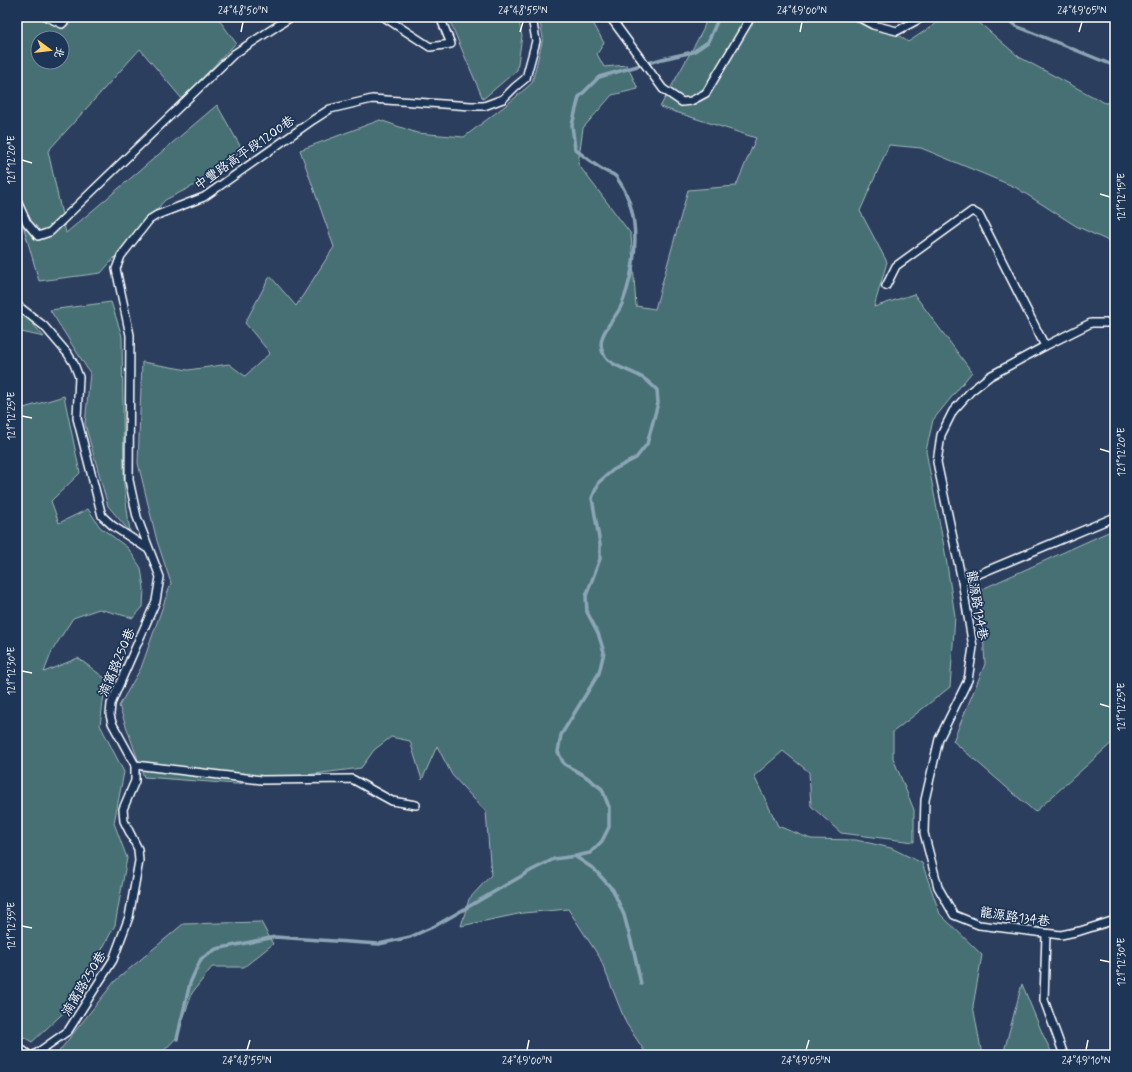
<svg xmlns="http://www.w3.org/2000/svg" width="1132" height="1072" font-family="Mynerve,'LXGW WenKai TC',sans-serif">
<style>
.green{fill:#477075;stroke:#a3b8ba;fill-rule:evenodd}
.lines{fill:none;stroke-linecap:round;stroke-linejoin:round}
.stream{stroke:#8ca6b6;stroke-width:3.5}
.service-casing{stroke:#fff;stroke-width:10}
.service{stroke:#1d3557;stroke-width:7}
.ticks{fill:none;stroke:#fff;stroke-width:1.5}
.labels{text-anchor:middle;stroke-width:3.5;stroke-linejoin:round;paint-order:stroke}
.street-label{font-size:13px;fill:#fff;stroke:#1d3557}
.neatline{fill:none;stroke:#fff;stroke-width:1.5}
.ticks-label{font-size:10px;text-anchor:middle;fill:#fff}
</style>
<rect width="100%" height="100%" fill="#2c3e5d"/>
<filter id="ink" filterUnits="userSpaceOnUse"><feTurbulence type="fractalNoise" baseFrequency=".025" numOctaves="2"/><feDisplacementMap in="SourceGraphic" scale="8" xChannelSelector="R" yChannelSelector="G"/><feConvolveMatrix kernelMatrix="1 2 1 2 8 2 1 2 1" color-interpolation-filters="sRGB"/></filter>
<g filter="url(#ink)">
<g class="green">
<path d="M17 17H217L236 43 182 99 140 49 48 151 66 233 217 105 243 151 201 182 165 200 101 273 39 281 17 204ZM38 38H62V62H38Z"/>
<polygon points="448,17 518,17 522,36 517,70 483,99"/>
<polygon points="539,17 590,17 604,43 597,54 604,67 627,65 638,89 612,95 583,128 578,164 631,234 636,306 655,309 688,190 736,186 756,138 660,107 703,30 707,17 873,17 908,42 946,17 975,19 1019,57 1105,103 1115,102 1115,244 1076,226 1015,187 921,148 889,145 860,211 887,262 874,307 914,294 972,372 933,420 926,451 945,552 955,616 950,687 893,732 893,758 914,810 914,842 841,833 811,806 809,772 783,751 754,776 778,826 811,839 856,840 891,848 922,863 940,914 982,955 973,1006 982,1055 647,1055 626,1023 600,958 568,909 523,913 461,926 469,899 491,875 486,812 452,775 437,746 422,780 410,741 391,737 374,750 361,768 236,784 144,777 119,706 141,668 171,583 157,541 138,463 142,362 188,370 229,364 245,376 270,353 245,323 270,276 296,306 334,247 300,150 380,120 417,133 464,137 510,102 532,83 543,38"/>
<polygon points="111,302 122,336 124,485 130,532 108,506 85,424 90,373 50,310"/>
<polygon points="17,305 44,337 17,331"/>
<polygon points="64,396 80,473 51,501 59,523 88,509 100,527 128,548 141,568 144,588 143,607 133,618 99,609 73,618 52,651 44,672 78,658 106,679 100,725 124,772 114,823 127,858 115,925 73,1004 32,1042 17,1033 17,410"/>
<polygon points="1115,529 1115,740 1035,812 953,741 985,664 980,590"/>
<polygon points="261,922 273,944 244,967 212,967 192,993 177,1037 160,1055 56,1055 115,981 183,924"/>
<polygon points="1022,984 1043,1035 1053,1055 1003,1055"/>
</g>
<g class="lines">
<g class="stream">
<polyline points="1004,17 1016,26 1115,66"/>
<polyline points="576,857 594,869 613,890 624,915 634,952 641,984"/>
<path d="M177 1039 190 983 201 959 216 949 275 937 379 944 410 937 435 926 532 870 554 859 576 856 590 853 602 841 609 827V807L602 789 585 776 564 764 558 752 561 735 599 673 604 652 598 633 587 612 586 596 600 559V544L592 498 599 482 613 470 636 458 647 444 658 403 657 390C653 386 648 381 643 378 633 371 610 366 604 355 593 336 616 320 622 304 637 265 643 214 617 178 615 175 611 173 607 172 595 166 586 158 575 149L572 125 579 97 599 77 662 59 693 52 708 42 719 17"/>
</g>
<g class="service-casing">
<g id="service">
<polyline points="47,17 62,24 69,17"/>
<polyline points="384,17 430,47 451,44 440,17"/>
<polyline points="610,17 663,89 682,102 691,101 706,93 751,17"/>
<polyline points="858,17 873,25 897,31 923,17"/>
<polyline points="17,201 27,223 38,236 50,232 234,54 291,17"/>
<polyline points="886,286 896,266 972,211 979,215 1045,346"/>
<polyline points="17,305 44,326 68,354 74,364 79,377 77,418 102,516 113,526 148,549"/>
<polyline points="1115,326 1110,323 1091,323 1045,346 990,376 971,391 953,411 941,435 937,462 962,581 973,647 968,680 939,739 925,800 924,833 938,887 954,915 979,925 1061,935 1080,931 1115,920"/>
<polyline points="962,581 1115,517"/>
<polyline points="135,765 262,780 352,779 392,801 416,805"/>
<polyline points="1046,934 1044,1000 1064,1055"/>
<polyline points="17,1046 29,1055"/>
<polyline points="34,1055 68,1031 113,960 129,917 139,861 138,849 124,821 123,809 135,781 135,765 112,723 110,715 111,704 116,692 156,601 160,577 137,517 129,480 130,335 116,269 121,256 149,220 157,215 204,197 313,120 330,109 372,99 471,106 484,106 503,99 515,87 526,78 536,41 532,17"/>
</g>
</g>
<use href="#service" class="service"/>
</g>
</g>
<path class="ticks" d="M241 32 243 22M520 32 523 22M800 32 802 22M1079 32 1082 22M22 160 32 163M1100 194 1110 197M22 416 32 418M1100 449 1110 452M22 671 32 673M1100 704 1110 707M22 926 32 928M1100 960 1110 962M247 1050 250 1040M527 1050 529 1040M806 1050 809 1040M1086 1050 1088 1040"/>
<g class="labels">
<g class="street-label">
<text transform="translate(244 152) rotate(-35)" y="5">中豐路高平段1200巷</text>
<text transform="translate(978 605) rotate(80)" y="5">龍源路134巷</text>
<text transform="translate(116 662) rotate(-67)" y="5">湳窩路250巷</text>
<text transform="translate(1015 916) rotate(8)" y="5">龍源路134巷</text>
<text transform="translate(83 983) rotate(-59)" y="5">湳窩路250巷</text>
</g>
</g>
<rect width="1132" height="1072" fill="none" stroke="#1d3557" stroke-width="44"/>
<g transform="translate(50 50) rotate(105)"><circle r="19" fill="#1d3557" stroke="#77869a"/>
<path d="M0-3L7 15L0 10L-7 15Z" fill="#ffd166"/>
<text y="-6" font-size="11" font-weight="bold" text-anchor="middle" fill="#ffffff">北</text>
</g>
<rect x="22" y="22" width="1088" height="1028" class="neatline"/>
<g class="ticks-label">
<text x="243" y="14">24°48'50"N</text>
<text x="523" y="14">24°48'55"N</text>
<text x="802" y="14">24°49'00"N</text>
<text x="1082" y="14">24°49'05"N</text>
<text transform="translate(11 160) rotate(-90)" y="4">121°12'20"E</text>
<text transform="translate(1121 197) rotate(-90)" y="4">121°12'15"E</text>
<text transform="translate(11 416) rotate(-90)" y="4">121°12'25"E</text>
<text transform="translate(1121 452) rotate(-90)" y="4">121°12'20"E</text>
<text transform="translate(11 671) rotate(-90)" y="4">121°12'30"E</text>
<text transform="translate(1121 707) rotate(-90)" y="4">121°12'25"E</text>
<text transform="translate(11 926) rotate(-90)" y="4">121°12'35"E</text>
<text transform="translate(1121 962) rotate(-90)" y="4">121°12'30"E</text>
<text x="247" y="1064">24°48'55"N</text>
<text x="527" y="1064">24°49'00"N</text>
<text x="806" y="1064">24°49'05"N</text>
<text x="1086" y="1064">24°49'10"N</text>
</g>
</svg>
